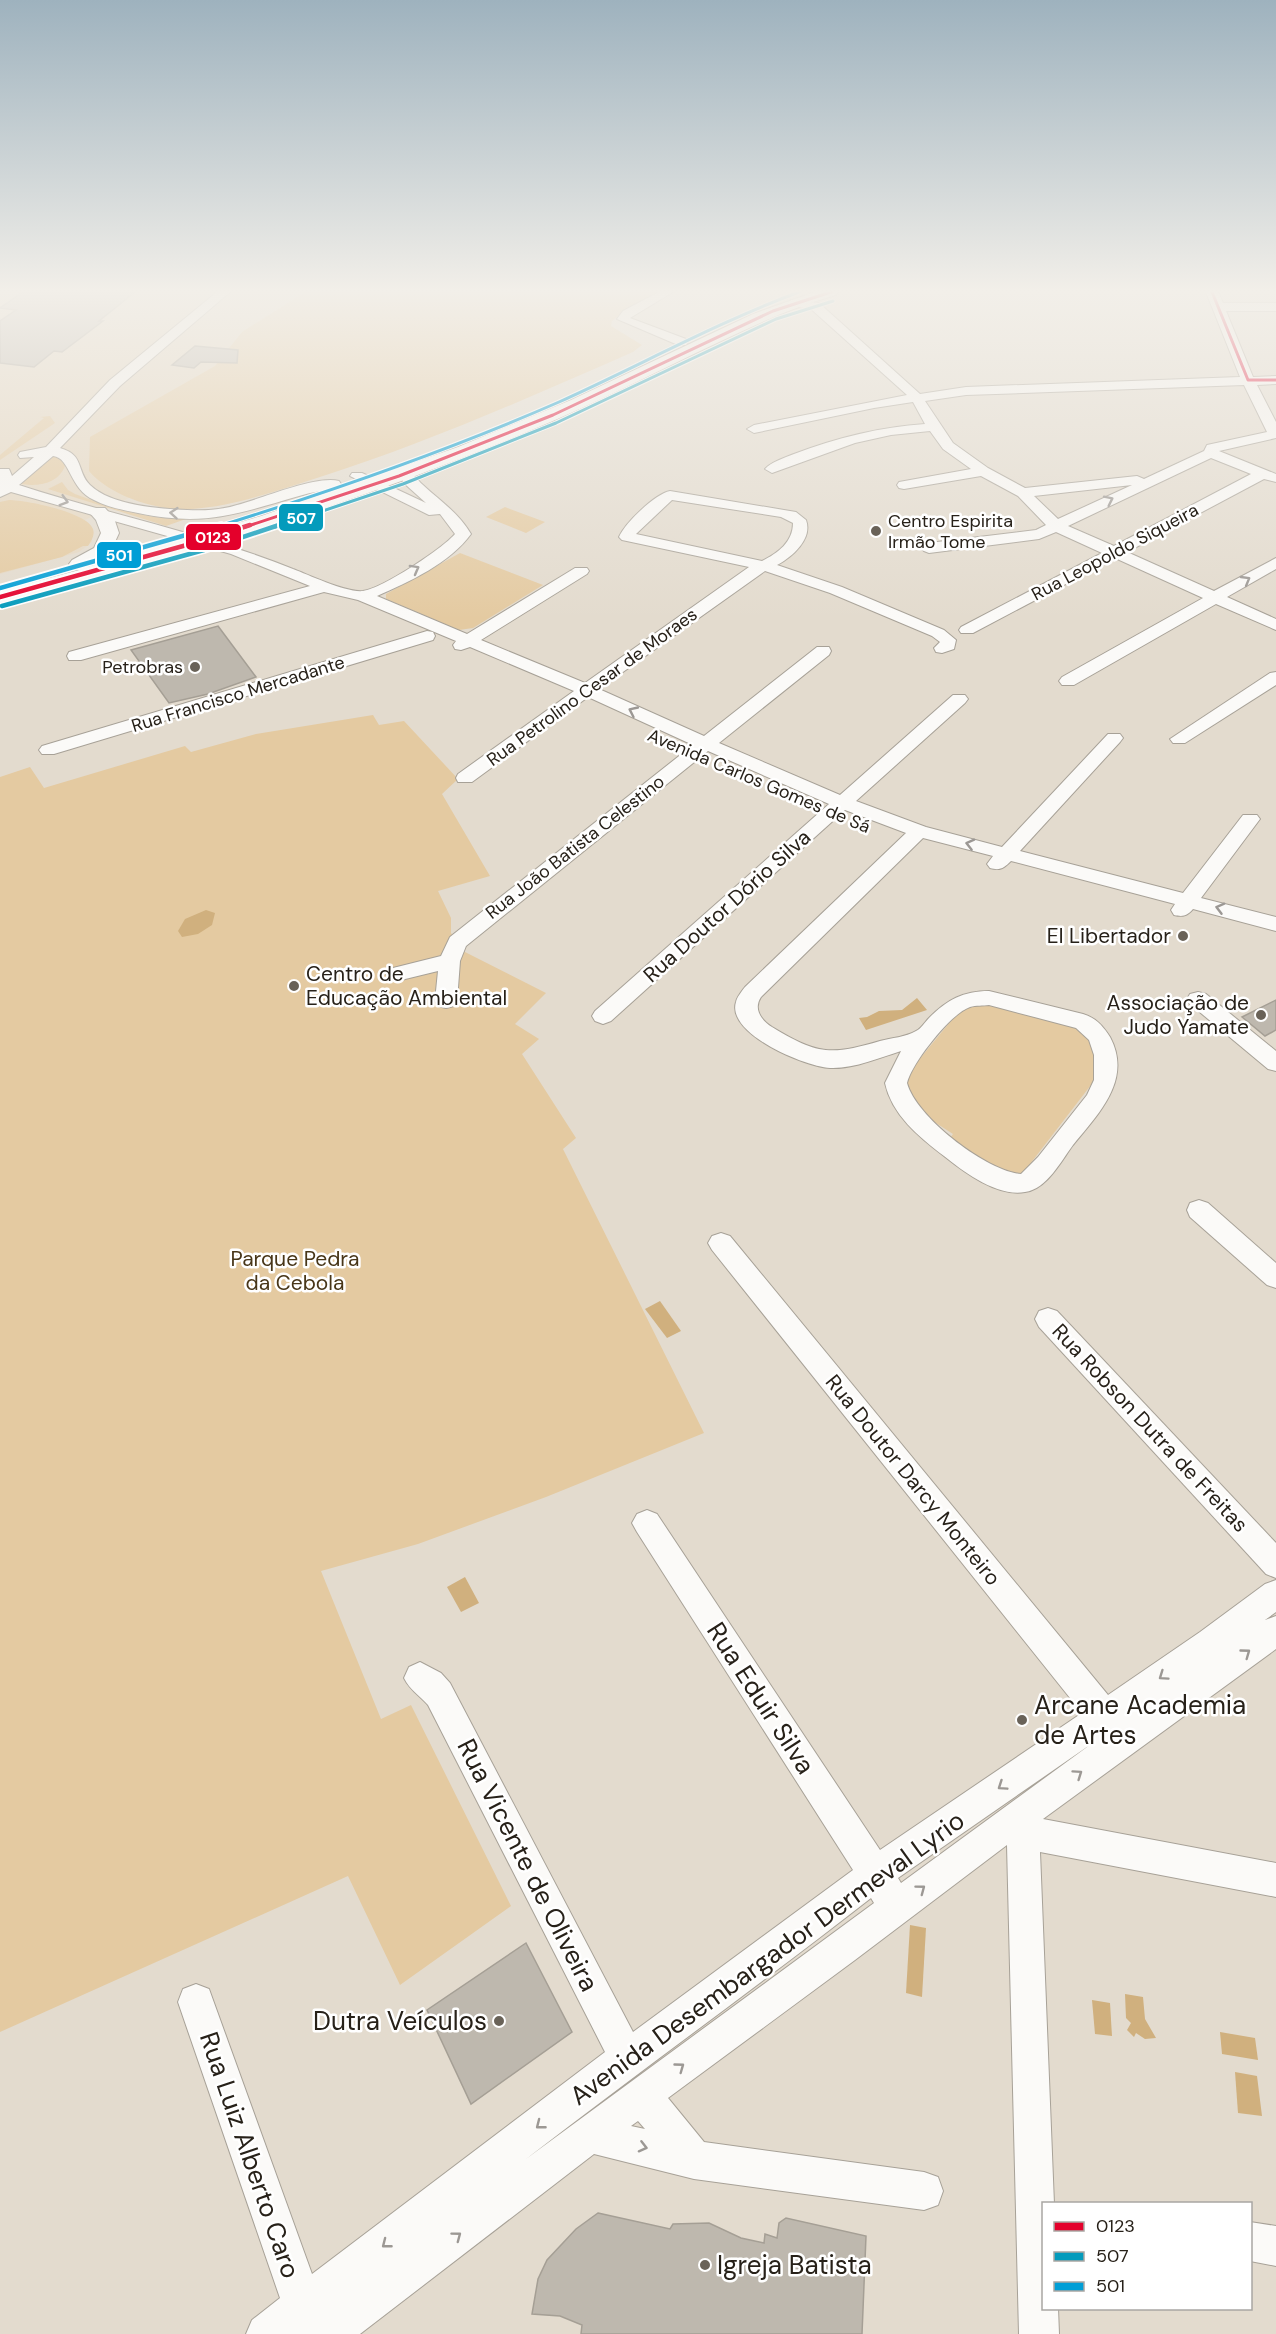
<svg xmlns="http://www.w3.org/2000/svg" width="1276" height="2334" font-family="'DM Sans',sans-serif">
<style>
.built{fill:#e5d7c1}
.green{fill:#e4caa1}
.water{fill:#d0b07e}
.building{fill:#beb8ae;stroke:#a59f95;stroke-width:1.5}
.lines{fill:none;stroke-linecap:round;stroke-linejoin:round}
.minor-casing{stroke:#a7a197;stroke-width:2}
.major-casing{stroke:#a7a197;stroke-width:2}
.minor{fill:#fbfaf8;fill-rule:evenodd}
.major{fill:#fbfaf8;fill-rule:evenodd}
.bus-1-far1-casing{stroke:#fff;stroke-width:5}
.bus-1-casing{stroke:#fff;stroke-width:8}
.bus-2-far1-casing{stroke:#fff;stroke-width:5}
.bus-2-casing{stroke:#fff;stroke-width:8}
.bus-3-far1-casing{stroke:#fff;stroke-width:5}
.bus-3-casing{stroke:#fff;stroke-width:8}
.bus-1-far1{stroke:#e4002b;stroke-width:3}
.bus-1{stroke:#e4002b;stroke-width:4.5}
.bus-2-far1{stroke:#049bbc;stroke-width:3}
.bus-2{stroke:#049bbc;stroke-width:4.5}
.bus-3-far1{stroke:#009ed6;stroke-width:3}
.bus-3{stroke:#009ed6;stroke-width:4.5}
.oneway{stroke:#9c9894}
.poi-dot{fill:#696258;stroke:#fff;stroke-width:2}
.labels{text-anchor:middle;stroke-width:5;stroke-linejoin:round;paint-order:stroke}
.far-poi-label{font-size:18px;fill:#272119;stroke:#fff;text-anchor:start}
.far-street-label{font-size:18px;fill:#272119;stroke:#fff}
.street-label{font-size:21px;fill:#272119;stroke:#fff}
.poi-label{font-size:21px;fill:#272119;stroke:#fff;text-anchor:end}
.park-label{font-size:21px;fill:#483618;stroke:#fff}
.near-street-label{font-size:26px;fill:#272119;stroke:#fff}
.near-poi-label{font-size:26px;fill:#272119;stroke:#fff;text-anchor:start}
.line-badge{stroke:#fff;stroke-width:2}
.badge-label{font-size:16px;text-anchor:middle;font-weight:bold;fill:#fff}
</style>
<rect width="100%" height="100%" fill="#e3dbce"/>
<polygon class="built" points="0,292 397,292 153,486 85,520 92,528 92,542 79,552 0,574"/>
<g class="green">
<path d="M305 292H662L634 306 612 321 611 326 642 345 633 352C530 397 427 443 320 477 279 490 235 506 192 509 159 512 110 496 89 471L90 437 215 366 242 332Z"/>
<polygon points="50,416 55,423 0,460 0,455 44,418 40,417"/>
<path d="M52 454 64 462 65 466C57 486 34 487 16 483Z"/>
<path d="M62 482 68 490 75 494C110 507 149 520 186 519L166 526 48 489Z"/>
<path d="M9 500C25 500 87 512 93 529 95 535 92 540 88 546H83L62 557 0 573V502Z"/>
<polygon points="505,507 545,522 526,533 486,517"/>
<polygon points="460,553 543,585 473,628 459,630 386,599 386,594"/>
<polygon points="373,715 379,725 404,721 458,779 442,794 490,876 438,891 451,918 451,933 463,951 546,993 515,1024 539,1039 522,1054 576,1138 563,1149 704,1433 546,1497 418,1544 321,1571 381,1719 411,1705 511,1906 400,1985 348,1876 0,2032 0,777 30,767 44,788 185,746 191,752 256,734"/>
<polygon points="978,1003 1091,1030 1101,1072 1020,1177 1008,1178 946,1144 953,1134 914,1109 899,1084 964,1005"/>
</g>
<g class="water">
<polygon points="206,910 215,913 212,925 198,934 182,937 178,931 185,919"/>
<polygon points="917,998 927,1010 866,1030 859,1018 867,1017 879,1011 902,1010"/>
<polygon points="660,1301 681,1331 667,1338 645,1309"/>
<polygon points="465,1577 479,1603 461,1612 447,1587"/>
<polygon points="910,1925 926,1928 922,1997 906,1993"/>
<polygon points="1125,1994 1143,1997 1145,2019 1156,2038 1145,2039 1136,2033 1134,2037 1127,2030 1131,2023 1126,2018"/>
<polygon points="1092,2000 1110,2003 1112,2036 1095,2034"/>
<polygon points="1220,2032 1255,2038 1258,2060 1222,2054"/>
<polygon points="1235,2072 1257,2076 1262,2116 1238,2113"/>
</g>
<g class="building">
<polygon points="23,292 135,292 99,321 103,321 62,352 54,351 34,367 0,363 0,321 16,310 0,308"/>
<polygon points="195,346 238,350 237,363 201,362 194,368 172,365"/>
<polygon points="218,626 256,677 208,694 169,703 131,650"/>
<polygon points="1276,1000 1276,1030 1265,1036 1242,1017"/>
<polygon points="526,1943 572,2032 471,2104 427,2010"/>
<polygon points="598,2213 670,2229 673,2224 709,2223 741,2238 764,2243 765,2234 777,2238 779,2223 786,2218 866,2236 862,2334 581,2334 582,2325 560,2316 532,2314 538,2279 547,2260 576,2229"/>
</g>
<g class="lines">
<g class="minor-casing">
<g id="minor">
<path d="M217 292H230L120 386 60 448C85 455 76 471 90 485 110 505 160 509 187 510 204 511 221 510 237 505 261 499 316 475 339 481L341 484 339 487C326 490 312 492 299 496 236 514 205 527 138 513 123 510 107 507 94 500 69 489 71 458 53 456L19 485C110 515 204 533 293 569 309 575 347 593 363 591 383 588 442 549 455 534L440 514 429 515 350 476 352 473H362L426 503 406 485 398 474 405 470C413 472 417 480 423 485 440 501 459 513 471 534 450 563 409 582 377 596L467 634 575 568H587L589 571 587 574 481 640 585 683 749 567 622 540 619 537C625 523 655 494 670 491L796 512 806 520C813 539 792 557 777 565L842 587 944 630 956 640 954 649 942 653 936 652 934 648 940 642 932 636 830 593 765 571 599 689 704 736 817 647H829L831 651 829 655 719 743 840 795 953 695H965L968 699 965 703 856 801 926 827 1002 847 1108 734H1120L1123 738 1120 742 1020 851 1183 893 1243 815H1257L1260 819 1201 898 1276 917V931L1193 909C1187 916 1183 917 1174 915L1171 910 1175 904 1011 861C1004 868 1000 871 990 868L987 864 993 856 923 838 761 997C753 1009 761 1020 772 1027 817 1054 829 1056 880 1041 891 1038 906 1037 916 1031 921 1029 925 1022 929 1018 947 1000 963 991 989 991L1083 1014C1096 1018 1103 1026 1110 1037 1133 1080 1098 1114 1073 1145 1061 1161 1047 1189 1025 1192 997 1197 964 1172 944 1156 919 1137 892 1115 885 1083L901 1051C879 1058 853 1069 830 1068 806 1067 726 1034 736 1002 737 997 742 991 745 987L906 833 845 810 611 1021 603 1024 595 1021 592 1016 595 1011 829 804 708 751 466 946 460 961 457 1001 454 1006 446 1008 438 1006 435 1001 438 971 397 981 389 979 386 974 389 969 441 956 450 937 693 745 588 697 472 782H458L456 778 458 774 574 691 470 647 461 650 455 649 453 645 456 641 358 600 324 592 81 660H69L67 656 69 652 310 586 231 554 11 492 0 497V469H9L12 476 34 457 20 458 18 455 20 452 46 447 110 380ZM672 500 781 517 793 523C793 542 778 553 762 561L636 534ZM989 1005 1076 1028 1089 1040 1094 1055V1080L1087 1095 1038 1157 1021 1174C986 1171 916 1117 907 1083 912 1063 950 1014 970 1007 976 1005 983 1006 989 1005Z"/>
<polygon points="659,292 673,292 630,318 686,339 688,342 686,345 678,345 617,319 623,311"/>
<path d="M1206 292H1218L1223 303H1276V311H1226L1253 377 1276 376V384L1257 385 1276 422V438L1219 451 1276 474V482L1264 479 1127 552 1214 591 1276 558V569L1227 597 1276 619V630L1216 604 1074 685H1062L1059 681 1062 677 1203 598 1115 558 973 633H961L959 630 961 627 1102 553 1056 532 1039 539 929 553 924 551 921 548 924 545 929 543 1036 530 1046 525 1018 496 981 476 904 489 899 488 897 485 899 482 971 469 943 449 930 431 891 435 855 443 772 473 765 469C771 462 784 458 794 454 836 438 880 427 925 424L913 402 874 408 754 433 747 429 754 425 907 395 811 309 791 306V300L819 303 920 394 966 387 1240 377ZM1244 385 1267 432 1207 445 1204 451 1144 479 1137 476 1025 488 988 468 953 443 925 401 966 395ZM1211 458 1251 474 1114 546 1068 526ZM1132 485 1058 519 1034 496Z"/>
<polygon points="427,631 433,632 435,636 433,640 54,754 42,754 39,750 42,746"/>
<polygon points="1276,672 1276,685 1185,743 1173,743 1170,739 1270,673"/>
<polygon points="1198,992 1206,994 1276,1051 1276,1071 1268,1069 1190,1004 1187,999 1190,994"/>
<polygon points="1199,1200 1208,1203 1276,1263 1276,1288 1267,1285 1190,1217 1187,1210 1190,1203"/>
<path d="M721 1233 730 1236 1108 1695 1200 1632 1265 1584 1276 1580V1612L1265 1620 1276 1616V1649L1043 1819 1276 1863V1897L1040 1852 1054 2204H1044V2308H1058L1059 2334H1019L1007 1845 855 1960 668 2098 704 2142 924 2172 938 2177 943 2191 938 2205 924 2210 694 2179 594 2154 360 2334H246L252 2320 280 2298 178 2002 183 1989 196 1984 209 1989 312 2274 605 2052 428 1705C419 1695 410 1690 404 1678L409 1667 420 1662 441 1673 450 1683 633 2032 853 1870 637 1532 632 1523 637 1514 647 1510 657 1514 880 1850 1082 1713 712 1250 708 1243 712 1236ZM1094 1742 901 1883 898 1878ZM871 1898 874 1903 526 2159C640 2071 757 1987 871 1898ZM638 2121 645 2129 631 2126Z"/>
<polygon points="1048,1308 1057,1311 1276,1543 1276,1578 1266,1574 1039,1327 1035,1319 1039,1311"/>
<polygon points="1250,2222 1276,2226 1276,2266 1250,2261"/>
</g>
</g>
<g class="major-casing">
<path id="major" d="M815 292H838L836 295C795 306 757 324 719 342 657 371 597 403 534 429 362 501 181 558 0 603V591L79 570 72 568 69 564 72 560 94 548 101 533 96 520 89 512 91 508H105L114 518 119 533 109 555 87 567 261 516 458 447 571 400 753 314Z"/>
</g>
<use href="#minor" class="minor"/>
<use href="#major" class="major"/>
<g class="bus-1-far1-casing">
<g id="bus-1-far1">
<polyline points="1212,292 1248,380 1276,380"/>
<polyline points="245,527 399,476 553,415 773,311 831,292"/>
</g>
</g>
<g class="bus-1-casing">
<polyline id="bus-1" points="0,597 201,541 250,525"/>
</g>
<g class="bus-2-far1-casing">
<polyline id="bus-2-far1" points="275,527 403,484 556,423 776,319 833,301"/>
</g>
<g class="bus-2-casing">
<polyline id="bus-2" points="2,606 204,550 279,525"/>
</g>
<g class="bus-3-far1-casing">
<path id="bus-3-far1" d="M216 527C332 491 447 451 559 402 639 366 716 323 799 292"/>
</g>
<g class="bus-3-casing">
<polyline id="bus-3" points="0,588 221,525"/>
</g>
<use href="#bus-1-far1" class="bus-1-far1"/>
<use href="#bus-1" class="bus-1"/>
<use href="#bus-2-far1" class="bus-2-far1"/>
<use href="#bus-2" class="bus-2"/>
<use href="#bus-3-far1" class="bus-3-far1"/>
<use href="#bus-3" class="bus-3"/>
</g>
<defs><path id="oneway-chevron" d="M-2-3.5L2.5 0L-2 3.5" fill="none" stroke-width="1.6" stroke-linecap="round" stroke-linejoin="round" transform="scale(1.5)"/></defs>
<g class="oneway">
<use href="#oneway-chevron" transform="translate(1109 500) rotate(-26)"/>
<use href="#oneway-chevron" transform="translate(64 501) rotate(16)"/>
<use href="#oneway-chevron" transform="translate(174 513) rotate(-175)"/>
<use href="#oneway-chevron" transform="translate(415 569) rotate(-29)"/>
<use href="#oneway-chevron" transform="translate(1246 580) rotate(-30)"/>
<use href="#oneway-chevron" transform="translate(633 711) rotate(-155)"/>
<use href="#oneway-chevron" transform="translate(970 844) rotate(-166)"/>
<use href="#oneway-chevron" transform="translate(1220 908) rotate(-165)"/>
<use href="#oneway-chevron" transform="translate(1246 1653) rotate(-36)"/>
<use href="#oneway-chevron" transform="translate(1163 1676) rotate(145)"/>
<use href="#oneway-chevron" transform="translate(1078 1774) rotate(-35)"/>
<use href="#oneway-chevron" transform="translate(1002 1786) rotate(146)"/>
<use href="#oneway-chevron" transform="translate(921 1889) rotate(-37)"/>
<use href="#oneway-chevron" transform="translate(680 2067) rotate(-36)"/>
<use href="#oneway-chevron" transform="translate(540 2125) rotate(142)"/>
<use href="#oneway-chevron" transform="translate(643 2147) rotate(14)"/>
<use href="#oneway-chevron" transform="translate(457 2236) rotate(-37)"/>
<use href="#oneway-chevron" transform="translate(386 2244) rotate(142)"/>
</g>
<linearGradient id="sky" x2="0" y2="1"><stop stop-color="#9eb2be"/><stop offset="0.47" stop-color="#f2efe9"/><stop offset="1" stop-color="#f2efe9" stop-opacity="0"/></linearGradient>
<rect width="1276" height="619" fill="url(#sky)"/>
<g class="poi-dot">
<circle cx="876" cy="531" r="6"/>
<circle cx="195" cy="667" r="6"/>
<circle cx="1183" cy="936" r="6"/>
<circle cx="294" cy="986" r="6"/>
<circle cx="1261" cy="1015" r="6"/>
<circle cx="1022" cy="1720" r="6"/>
<circle cx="499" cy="2021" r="6"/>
<circle cx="705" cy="2265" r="6"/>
</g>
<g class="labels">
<g class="far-poi-label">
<text x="888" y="527">Centro Espirita<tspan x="888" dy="21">Irmão Tome</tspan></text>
<text x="183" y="673" text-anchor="end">Petrobras</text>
</g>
<g class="far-street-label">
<text transform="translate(1115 552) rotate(-28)" y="6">Rua Leopoldo Siqueira</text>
<text transform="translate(592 687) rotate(-36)" y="6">Rua Petrolino Cesar de Moraes</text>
<text transform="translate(238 694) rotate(-17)" y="6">Rua Francisco Mercadante</text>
<text transform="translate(759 781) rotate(23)" y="6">Avenida Carlos Gomes de Sá</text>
<text transform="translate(575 847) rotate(-38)" y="6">Rua João Batista Celestino</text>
</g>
<g class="street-label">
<text transform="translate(727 906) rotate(-42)" y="7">Rua Doutor Dório Silva</text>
<text transform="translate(1150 1428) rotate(47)" y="7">Rua Robson Dutra de Freitas</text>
<text transform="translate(913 1480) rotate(51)" y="7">Rua Doutor Darcy Monteiro</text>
</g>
<g class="poi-label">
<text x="1171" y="943">El Libertador</text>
<text x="306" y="981" text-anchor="start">Centro de<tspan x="306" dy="24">Educação Ambiental</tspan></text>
<text x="1249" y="1010">Associação de<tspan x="1249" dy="24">Judo Yamate</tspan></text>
</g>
<g class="park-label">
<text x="295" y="1266">Parque Pedra<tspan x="295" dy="24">da Cebola</tspan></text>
</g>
<g class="near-street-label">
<text transform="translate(761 1698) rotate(57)" y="9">Rua Eduir Silva</text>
<text transform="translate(528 1865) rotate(63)" y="9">Rua Vicente de Oliveira</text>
<text transform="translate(767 1958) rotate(-36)" y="9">Avenida Desembargador Dermeval Lyrio</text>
<text transform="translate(250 2155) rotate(71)" y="9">Rua Luiz Alberto Caro</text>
</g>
<g class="near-poi-label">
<text x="1034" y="1714">Arcane Academia<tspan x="1034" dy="30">de Artes</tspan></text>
<text x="487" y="2030" text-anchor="end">Dutra Veículos</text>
<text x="717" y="2274">Igreja Batista</text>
</g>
</g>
<g class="line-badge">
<rect x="278" y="503" width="46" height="29" rx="6" fill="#049bbc"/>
<rect x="185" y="523" width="57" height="28" rx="6" fill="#e4002b"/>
<rect x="96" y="541" width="46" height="28" rx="6" fill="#009ed6"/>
</g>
<g class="badge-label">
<text x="301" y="524">507</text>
<text x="213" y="543">0123</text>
<text x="119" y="561">501</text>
</g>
<rect x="1042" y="2202" width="210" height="108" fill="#ffffff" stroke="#a9a6a3" stroke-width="1.5"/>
<rect x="1054" y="2222" width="30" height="9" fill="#e4002b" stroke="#a9a6a3" stroke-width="1.5"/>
<text x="1096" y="2232" font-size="18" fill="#272119">0123</text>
<rect x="1054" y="2252" width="30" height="9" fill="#049bbc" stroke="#a9a6a3" stroke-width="1.5"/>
<text x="1096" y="2262" font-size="18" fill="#272119">507</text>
<rect x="1054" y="2282" width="30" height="9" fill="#009ed6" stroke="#a9a6a3" stroke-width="1.5"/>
<text x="1096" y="2292" font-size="18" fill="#272119">501</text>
</svg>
